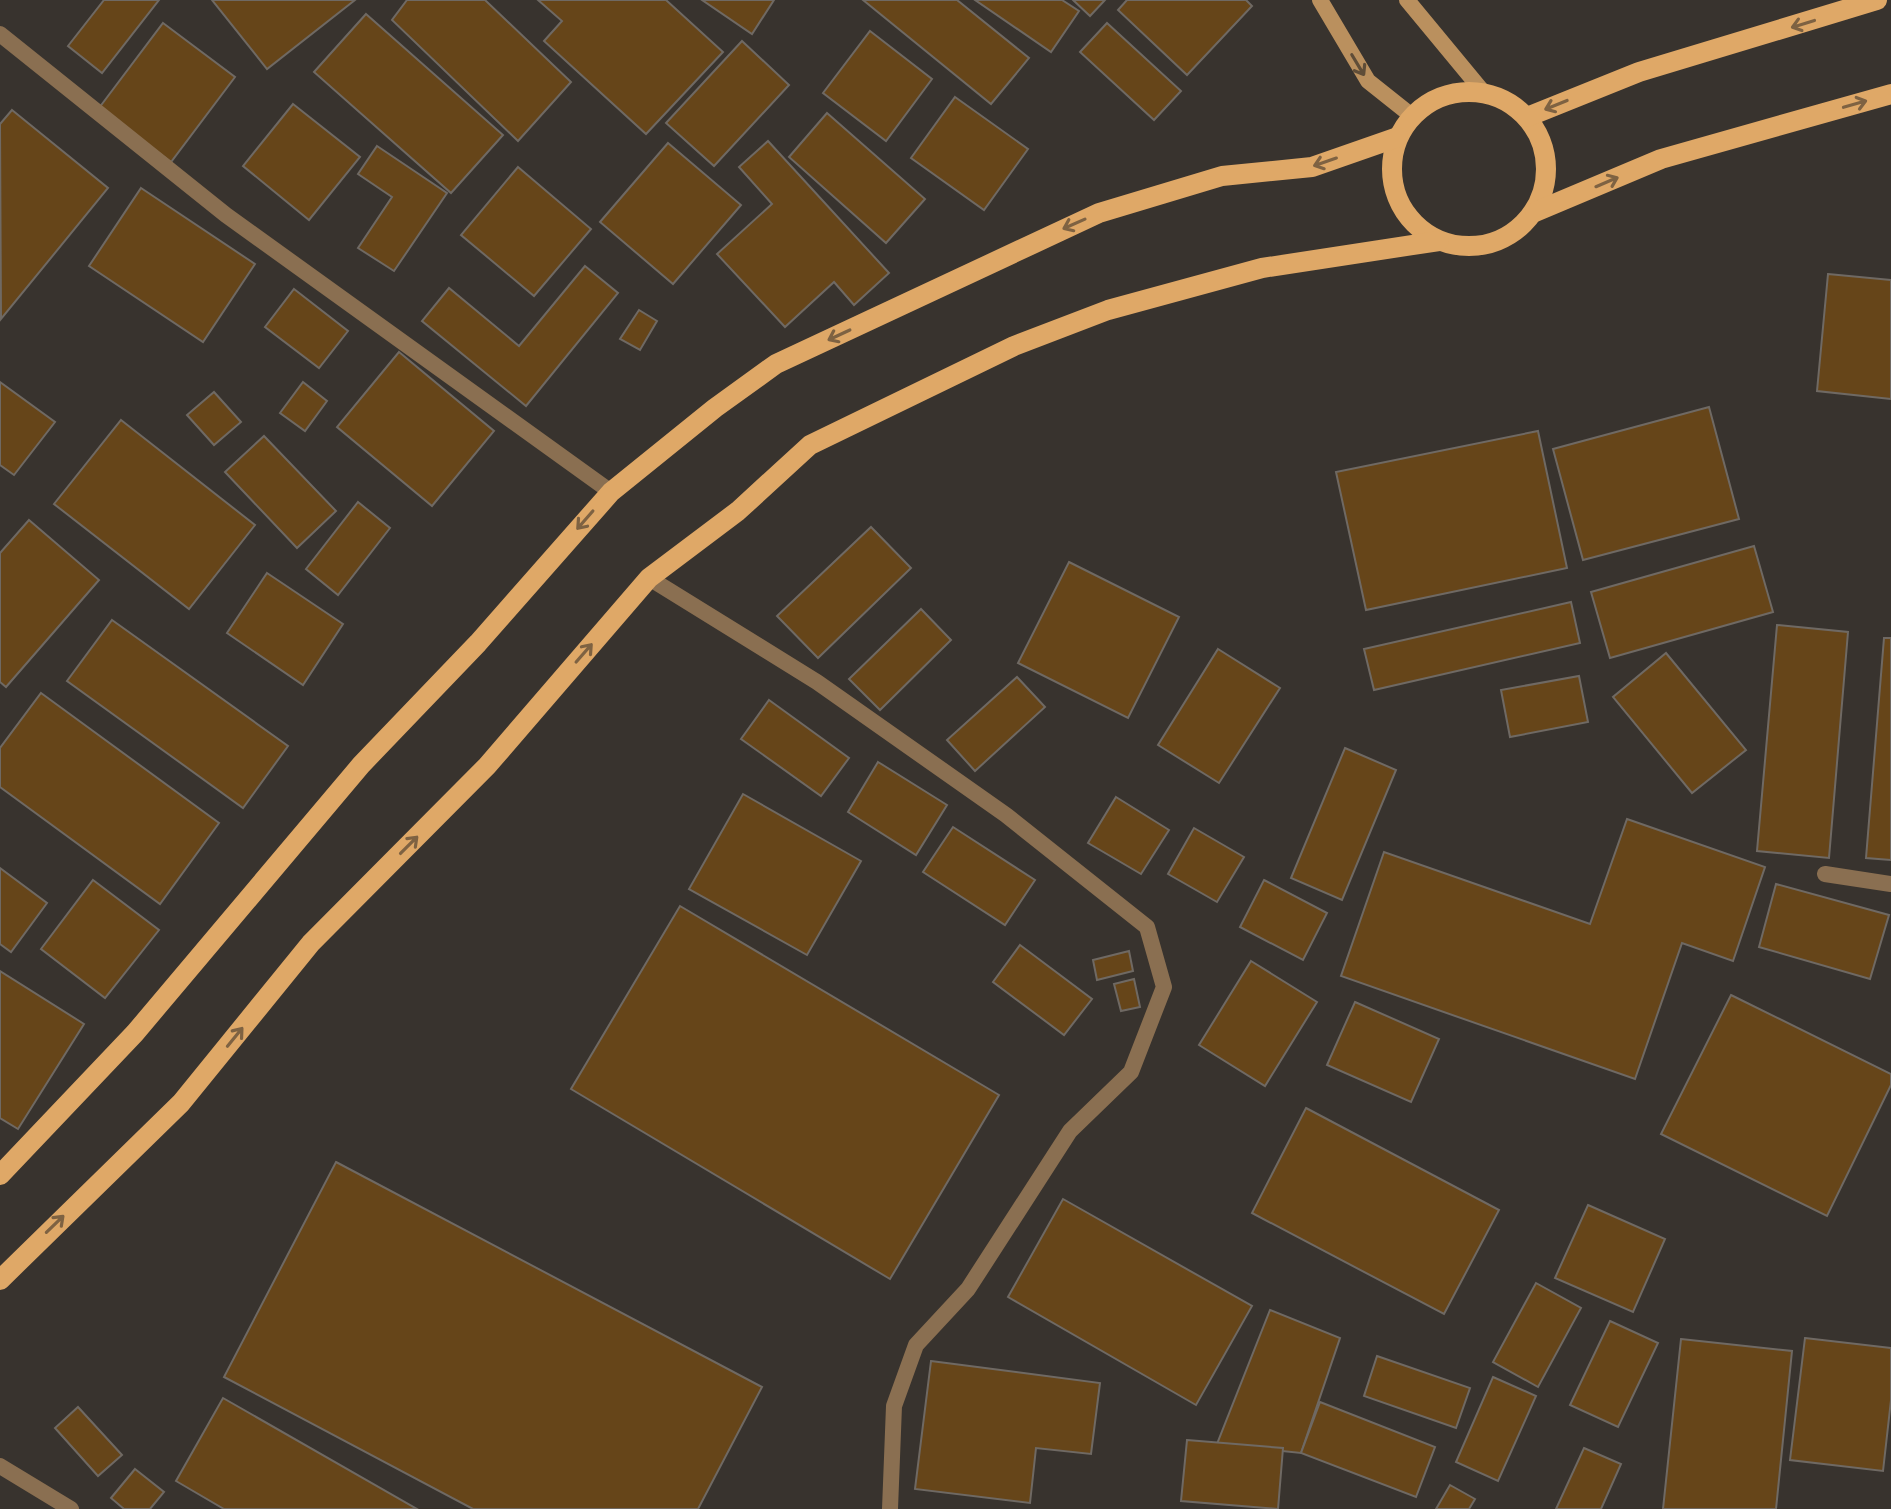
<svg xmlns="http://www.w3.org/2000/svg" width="1891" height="1509" font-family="'Asap Condensed',sans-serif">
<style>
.building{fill:#664519;stroke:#6f6963;stroke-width:2}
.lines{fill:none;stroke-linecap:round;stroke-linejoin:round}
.lane{stroke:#8a6f51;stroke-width:16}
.street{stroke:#8a6f51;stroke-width:16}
.secondary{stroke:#ba905e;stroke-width:16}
.primary{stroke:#dfa867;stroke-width:20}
.oneway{stroke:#7e6242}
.oneway2{stroke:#5f4d38}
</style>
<rect width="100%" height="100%" fill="#38332e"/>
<g class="building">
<polygon points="104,0 159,0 102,73 68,46"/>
<polygon points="212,0 355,0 267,69"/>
<polygon points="407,0 485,0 571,82 518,141 392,20"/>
<polygon points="538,0 666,0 723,52 646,134 544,41 562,21"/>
<polygon points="702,0 774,0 752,34"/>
<polygon points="863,0 957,0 1029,58 991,104"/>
<polygon points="975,0 1062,0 1079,11 1051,52"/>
<polygon points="1073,0 1105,0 1090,16"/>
<polygon points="1127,0 1246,0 1252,6 1187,75 1118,10"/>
<polygon points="366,14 503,135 451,193 314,72"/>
<polygon points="163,23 235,77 171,162 99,108"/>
<polygon points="1107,23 1181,91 1154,120 1080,52"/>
<polygon points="870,31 932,79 886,141 823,93"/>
<polygon points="742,41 789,85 714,166 666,123"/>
<polygon points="955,97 1028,149 984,210 911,158"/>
<polygon points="293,104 360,157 309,220 243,166"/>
<polygon points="12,110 108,188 1,319 0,124"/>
<polygon points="827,113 925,199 886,243 789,157"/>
<polygon points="768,141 889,273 854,305 834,282 785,327 717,254 772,204 739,167"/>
<polygon points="668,143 741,205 673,284 600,222"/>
<polygon points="377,146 447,193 394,271 358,248 392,197 358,174"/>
<polygon points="518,167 591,229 534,296 461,235"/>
<polygon points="141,188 255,264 203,342 89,266"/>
<polygon points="585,266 618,293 526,406 422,321 449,288 519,346"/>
<polygon points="1828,274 1891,280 1891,399 1817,391"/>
<polygon points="294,289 348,331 319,368 265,327"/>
<polygon points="639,310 657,321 640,350 620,339"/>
<polygon points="399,352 494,431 432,506 337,427"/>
<polygon points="0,382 55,422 14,475 0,465"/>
<polygon points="303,382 327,401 305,431 280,413"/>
<polygon points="214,392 241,422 214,445 187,415"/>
<polygon points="1709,407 1739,519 1583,560 1553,449"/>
<polygon points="121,420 255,525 189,609 54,504"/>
<polygon points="1538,431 1567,568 1366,610 1336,472"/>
<polygon points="264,436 336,511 297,548 225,472"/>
<polygon points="358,502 390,528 338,595 306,569"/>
<polygon points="29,520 99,580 6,687 0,682 0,553"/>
<polygon points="871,527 911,568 818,658 777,616"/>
<polygon points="1754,546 1773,612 1610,658 1591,592"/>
<polygon points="1069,562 1179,617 1128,718 1018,663"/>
<polygon points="267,573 343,624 303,685 227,633"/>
<polygon points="1571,602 1580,643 1374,690 1364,649"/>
<polygon points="921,609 951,640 880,710 849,679"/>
<polygon points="112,620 288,746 243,808 67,681"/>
<polygon points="1777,625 1848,632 1829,858 1757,851"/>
<polygon points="1884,638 1891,638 1891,860 1866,858"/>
<polygon points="1218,649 1280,688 1219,783 1158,745"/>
<polygon points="1666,653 1746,750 1692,793 1613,697"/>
<polygon points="1579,676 1588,722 1510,737 1501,690"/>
<polygon points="1017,677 1045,707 975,771 947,740"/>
<polygon points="41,693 219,823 160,904 0,787 0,748"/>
<polygon points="769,700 849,758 821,796 741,739"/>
<polygon points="1345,748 1396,770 1342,900 1291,878"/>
<polygon points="878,762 947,805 916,855 848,812"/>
<polygon points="743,794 861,861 807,955 689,889"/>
<polygon points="1116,797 1169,830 1141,874 1088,843"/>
<polygon points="1627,819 1765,867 1733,961 1682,943 1635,1079 1341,976 1384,852 1590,924"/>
<polygon points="953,827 1035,880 1005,925 923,872"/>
<polygon points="1194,828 1244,857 1217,902 1168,874"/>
<polygon points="0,868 47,903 11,952 0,944"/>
<polygon points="93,880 159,930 105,998 41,949"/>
<polygon points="1264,880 1327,913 1303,960 1240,927"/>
<polygon points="1776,884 1889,915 1870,979 1759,947"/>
<polygon points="680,906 999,1095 890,1279 571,1089"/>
<polygon points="1020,945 1092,999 1064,1035 993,982"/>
<polygon points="1129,951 1133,971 1097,980 1093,960"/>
<polygon points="1251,961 1317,1002 1265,1086 1199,1045"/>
<polygon points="0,971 84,1024 18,1129 0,1118"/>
<polygon points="1134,979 1140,1007 1121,1011 1114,984"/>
<polygon points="1731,995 1891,1074 1891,1085 1827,1216 1661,1134"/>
<polygon points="1355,1002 1439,1039 1411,1102 1327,1065"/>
<polygon points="1306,1108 1499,1210 1444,1314 1252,1213"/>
<polygon points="336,1162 762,1387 698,1509 473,1509 224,1377"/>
<polygon points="1063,1199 1252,1306 1196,1405 1008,1297"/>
<polygon points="1588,1205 1665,1239 1633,1312 1555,1278"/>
<polygon points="1536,1283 1581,1308 1538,1387 1493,1362"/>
<polygon points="1270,1310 1340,1338 1301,1453 1217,1444"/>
<polygon points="1610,1321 1658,1343 1618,1427 1570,1405"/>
<polygon points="1805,1338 1891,1348 1891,1400 1883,1471 1790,1460"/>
<polygon points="1681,1339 1792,1351 1776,1509 1663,1509"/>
<polygon points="1377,1356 1470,1388 1456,1428 1364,1396"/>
<polygon points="931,1361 1100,1383 1091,1454 1036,1448 1030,1503 915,1489"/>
<polygon points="1493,1377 1536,1396 1498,1481 1456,1462"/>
<polygon points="223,1398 417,1509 224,1509 176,1481"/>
<polygon points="1320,1402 1435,1447 1416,1497 1301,1453"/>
<polygon points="78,1407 122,1455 98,1476 55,1428"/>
<polygon points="1187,1440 1283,1448 1278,1509 1181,1501"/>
<polygon points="1584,1448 1621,1464 1601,1509 1556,1509"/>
<polygon points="135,1469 164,1492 150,1509 124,1509 111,1498"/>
<polygon points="1450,1485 1475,1499 1469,1509 1436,1509"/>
</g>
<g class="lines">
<polyline class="lane" points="1825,874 1891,884"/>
<g class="street">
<polyline points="0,34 226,215 611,492"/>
<polyline points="649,578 817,682 1006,815 1147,927 1164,987 1131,1072 1070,1131 968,1289 916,1345 894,1406 890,1509"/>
<polyline points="0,1466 71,1509"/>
</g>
<g class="secondary">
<polyline points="1320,0 1368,81 1412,116"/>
<polyline points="1407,0 1484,93"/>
</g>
<g class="primary">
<circle cx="1469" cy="169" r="77"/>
<polyline points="1527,117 1639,72 1877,0"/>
<polyline points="1535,212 1661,159 1891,94"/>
<polyline points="0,1175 135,1033 361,765 478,643 611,492 715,408 776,364 1099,213 1222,176 1312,167 1398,137"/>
<polyline points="0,1280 181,1103 311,943 487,766 649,578 738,511 810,445 1014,346 1108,310 1262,268 1439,241"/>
</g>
</g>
<defs><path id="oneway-shaft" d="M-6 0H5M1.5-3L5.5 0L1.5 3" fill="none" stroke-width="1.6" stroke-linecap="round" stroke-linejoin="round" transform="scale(2)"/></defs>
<g class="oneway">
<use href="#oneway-shaft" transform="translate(1803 24) rotate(163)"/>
<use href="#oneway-shaft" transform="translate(1855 104) rotate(-16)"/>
<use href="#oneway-shaft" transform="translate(1556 105) rotate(158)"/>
<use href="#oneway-shaft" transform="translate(1325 162) rotate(161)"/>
<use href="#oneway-shaft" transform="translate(1607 182) rotate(-23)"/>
<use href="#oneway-shaft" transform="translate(1074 224) rotate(156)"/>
<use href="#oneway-shaft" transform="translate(839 335) rotate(155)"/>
<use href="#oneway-shaft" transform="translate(585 520) rotate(131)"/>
<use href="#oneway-shaft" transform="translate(584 653) rotate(-49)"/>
<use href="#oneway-shaft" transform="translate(409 845) rotate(-45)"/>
<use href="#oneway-shaft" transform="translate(235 1037) rotate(-51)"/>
<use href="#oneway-shaft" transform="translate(55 1224) rotate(-44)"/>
</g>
<use class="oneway2" href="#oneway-shaft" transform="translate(1358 65) rotate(59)"/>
</svg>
